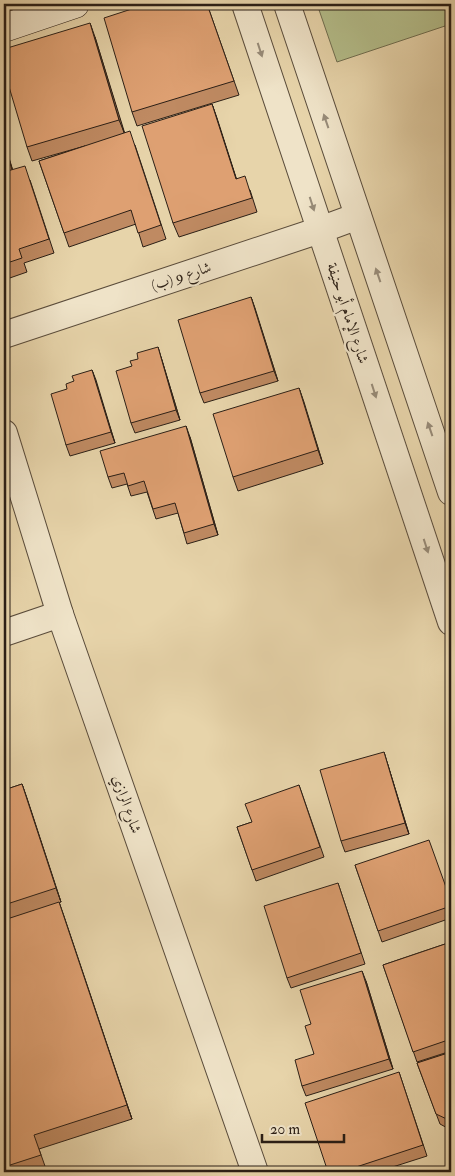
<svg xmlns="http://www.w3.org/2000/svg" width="455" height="1176" font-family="'IM FELL Double Pica',Amiri,serif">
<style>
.green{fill:#b4bd8a;stroke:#706e50}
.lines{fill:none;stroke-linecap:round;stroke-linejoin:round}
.minor-casing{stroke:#5a4c3b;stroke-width:28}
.secondary-casing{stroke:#2b1f16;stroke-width:29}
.minor{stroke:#efe3c8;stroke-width:26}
.secondary{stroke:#efe3c8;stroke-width:28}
.wall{fill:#bf8a62;stroke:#2b1f16}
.shaded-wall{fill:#9b7050;stroke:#2b1f16}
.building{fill:#dea072;stroke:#2b1f16}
.oneway{fill:#978b78}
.labels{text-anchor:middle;stroke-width:4.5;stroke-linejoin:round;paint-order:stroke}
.street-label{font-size:15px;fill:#2b1f16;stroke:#efe3c8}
</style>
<rect width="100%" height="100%" fill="#e7d4aa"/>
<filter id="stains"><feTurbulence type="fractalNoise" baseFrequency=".004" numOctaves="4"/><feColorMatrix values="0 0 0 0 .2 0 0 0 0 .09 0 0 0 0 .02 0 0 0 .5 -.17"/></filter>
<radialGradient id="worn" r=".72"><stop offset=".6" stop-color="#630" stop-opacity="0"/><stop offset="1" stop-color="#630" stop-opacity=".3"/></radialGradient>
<polygon class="green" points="317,4 451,4 451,24 337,62"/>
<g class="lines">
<g class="minor-casing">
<g id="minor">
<polyline points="245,4 451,622"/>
<polyline points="287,4 451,492"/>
<polyline points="4,335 320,230 358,216"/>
<polyline points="4,433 60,614 255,1172"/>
<polyline points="4,633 60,614"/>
</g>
</g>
<g class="secondary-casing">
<polyline id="secondary" points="4,28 75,4"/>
</g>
<use href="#minor" class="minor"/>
<use href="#secondary" class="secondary"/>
</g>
<g class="wall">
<polygon points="207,4 239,95 137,126 132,112"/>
<polygon points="95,37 124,133 135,145 166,239 143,247 136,224 69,247 39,161 85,146 32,161 27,147"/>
<polygon points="212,104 236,178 250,190 257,212 179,237 173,223"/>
<polygon points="4,141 12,170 30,180 54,253 24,263 27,272 4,280"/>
<polygon points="251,297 278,381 204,403 200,393"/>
<polygon points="161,357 180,420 135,433 131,423"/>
<polygon points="92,370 115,443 70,456 66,445 74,381"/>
<polygon points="299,388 323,464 238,491 233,477"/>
<polygon points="190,437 218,535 187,544 178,513 156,519 147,492 131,496 127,484 112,488 108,477"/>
<polygon points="387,762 409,834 345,852 341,841"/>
<polygon points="22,784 61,902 59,903 132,1119 39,1149 46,1169 36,1172 4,1172 4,790"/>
<polygon points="299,785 324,857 256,881 237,827 252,822"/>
<polygon points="355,865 451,901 451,918 382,942"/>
<polygon points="338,883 365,964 291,988 287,978"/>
<polygon points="451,942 451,1051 417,1062 383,965"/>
<polygon points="366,981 393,1069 306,1096 302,1086 314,1054 311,1024"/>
<polygon points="451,1052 451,1130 440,1124 417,1063"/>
<polygon points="399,1072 427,1156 377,1172 328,1172"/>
</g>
<g class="shaded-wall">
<polygon points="90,23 95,37 125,134 119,120"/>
<polygon points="212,104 217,118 241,193 236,179"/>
<polygon points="4,141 13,171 4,144"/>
<polygon points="251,297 255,308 278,381 274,371"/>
<polygon points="158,347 161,357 180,420 176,410"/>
<polygon points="92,370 96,380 115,443 111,432"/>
<polygon points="299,388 304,402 323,464 318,450"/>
<polygon points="186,426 190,437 218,535 214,524"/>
<polygon points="384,752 387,762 409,834 405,823"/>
<polygon points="22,784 27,798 61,902 56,888"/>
<polygon points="59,902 64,916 132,1119 127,1105"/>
<polygon points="362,971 366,981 393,1069 389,1059"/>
</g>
<g class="building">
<polygon points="147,4 207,4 234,81 132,112 104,18"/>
<polygon points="90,23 119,120 27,147 4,70 4,49"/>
<polygon points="212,104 236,179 245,176 252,198 173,223 142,126"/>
<polygon points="130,131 161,225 138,233 131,210 64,233 39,161"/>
<polygon points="4,144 8,157 4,158"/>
<polygon points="25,166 49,239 19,249 22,258 4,264 4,172"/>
<polygon points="251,297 274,371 200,393 178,320"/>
<polygon points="158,347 176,410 131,423 116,371 132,366 130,361 138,359 137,353"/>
<polygon points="92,370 111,432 66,445 51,394 67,389 66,384 74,381 72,376"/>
<polygon points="299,388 318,450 233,477 213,414"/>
<polygon points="186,426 214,524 184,533 175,503 153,509 144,481 128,486 124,473 108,477 100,451"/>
<polygon points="384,752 405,823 341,841 320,770"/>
<polygon points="22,784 56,888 4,905 4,790"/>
<polygon points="299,785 320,847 252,870 237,827 252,822 245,804"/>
<polygon points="429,840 451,901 451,906 378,931 355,865"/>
<polygon points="338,883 361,953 287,978 264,906"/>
<polygon points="59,902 127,1105 34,1135 41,1155 4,1167 4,920"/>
<polygon points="451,942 451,1039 413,1052 383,965"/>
<polygon points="362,971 389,1059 302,1086 295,1060 314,1054 305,1026 311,1024 300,990"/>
<polygon points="451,1052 451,1121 436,1114 417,1063"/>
<polygon points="399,1072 423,1145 341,1172 328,1172 305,1103"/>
</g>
<defs><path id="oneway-solid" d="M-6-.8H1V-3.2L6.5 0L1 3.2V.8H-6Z" transform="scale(1.25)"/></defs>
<g class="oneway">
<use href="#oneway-solid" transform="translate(260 50) rotate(72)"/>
<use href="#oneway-solid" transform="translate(326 121) rotate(-109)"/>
<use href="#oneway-solid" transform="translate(312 204) rotate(72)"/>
<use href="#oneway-solid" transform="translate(378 275) rotate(-109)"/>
<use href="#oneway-solid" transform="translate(374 391) rotate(72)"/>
<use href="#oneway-solid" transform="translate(430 429) rotate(-109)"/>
<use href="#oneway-solid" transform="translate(426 546) rotate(72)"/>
</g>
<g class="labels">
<g class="street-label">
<text transform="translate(181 276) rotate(-18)" y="5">شارع 9 (ب)</text>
<text transform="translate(348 313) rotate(72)" y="5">شارع الإمام أبو حنيفة</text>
<text transform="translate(127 804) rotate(71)" y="5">شارع الرازي</text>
</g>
</g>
<rect width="455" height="1176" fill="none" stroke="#e7d4aa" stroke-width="20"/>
<rect x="5" y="5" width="445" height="1166" fill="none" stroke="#2b1f16" stroke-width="2.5"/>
<rect x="10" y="10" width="435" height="1156" fill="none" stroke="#2b1f16"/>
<path d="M262 1134v8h82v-8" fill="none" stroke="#2b1f16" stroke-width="2.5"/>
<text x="270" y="1134" font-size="15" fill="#2b1f16" stroke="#efe3c8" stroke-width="4" paint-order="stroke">20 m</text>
<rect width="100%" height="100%" filter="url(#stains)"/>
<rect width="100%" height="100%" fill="url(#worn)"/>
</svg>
